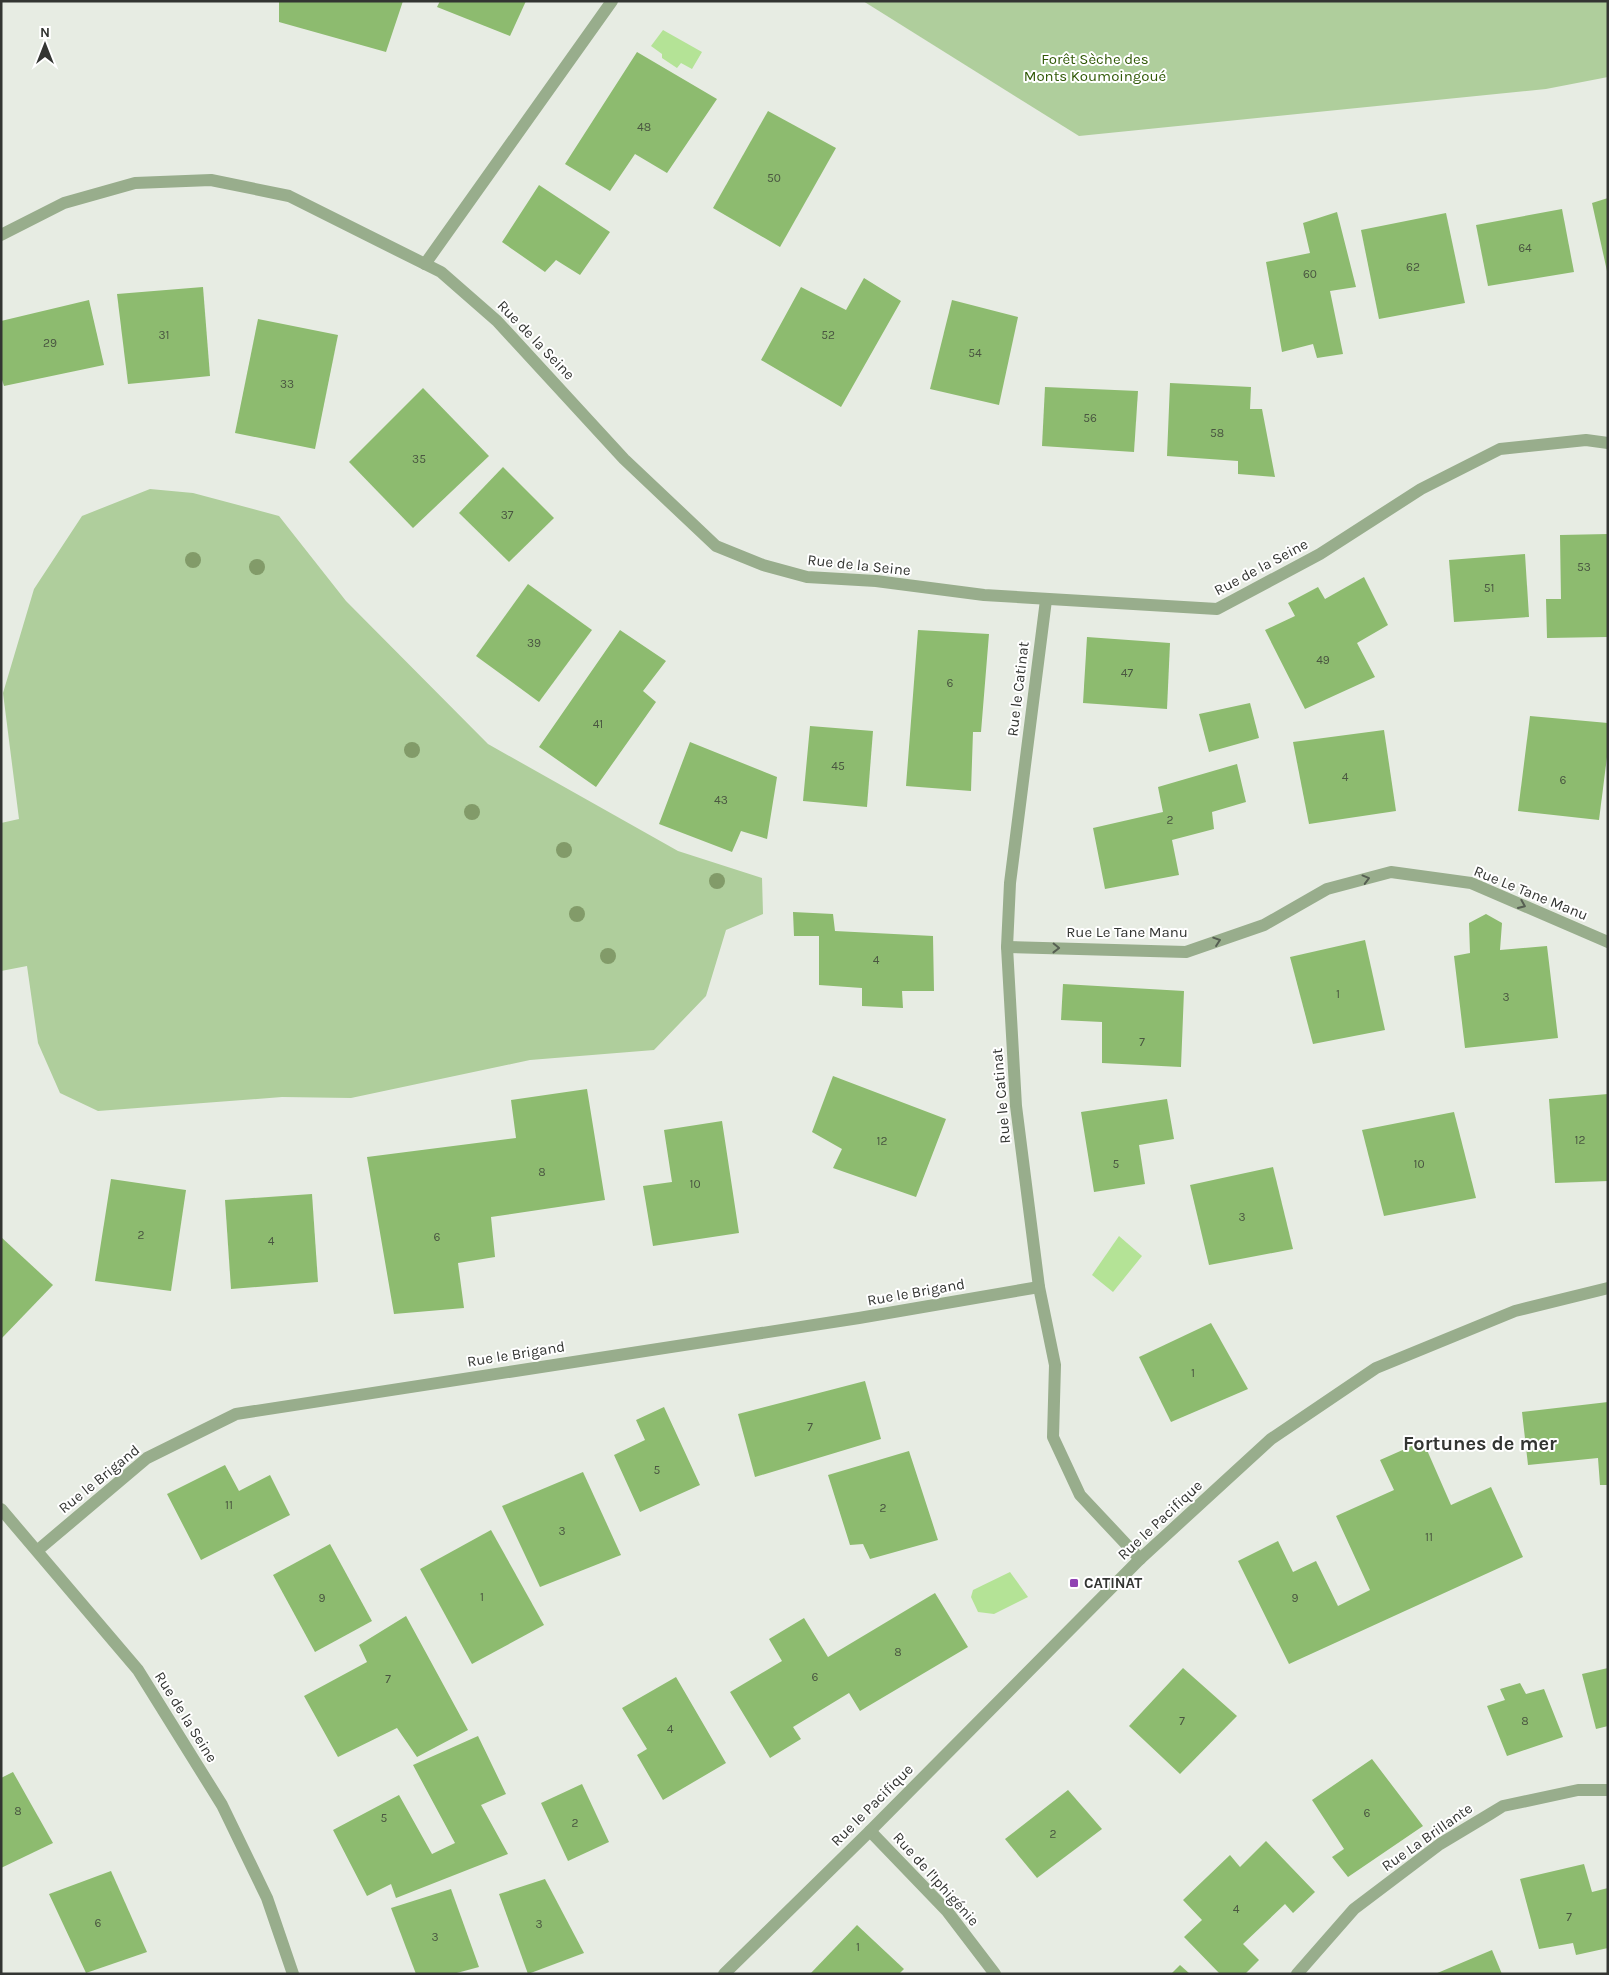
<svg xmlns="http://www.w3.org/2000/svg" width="1609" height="1975" font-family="Karla,sans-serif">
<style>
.green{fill:#afce9c}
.water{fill:#b4e396}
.building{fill:#8dbb6f}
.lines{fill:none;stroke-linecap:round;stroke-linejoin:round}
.street{stroke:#98ad8c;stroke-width:12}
.tree{fill:#829b69}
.oneway{stroke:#565f52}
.poi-dot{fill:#9043b3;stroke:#fff;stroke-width:2}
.labels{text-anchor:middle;stroke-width:4;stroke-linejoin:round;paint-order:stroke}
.number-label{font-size:12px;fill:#4a5641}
.park-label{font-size:15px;fill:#305906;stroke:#fff}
.street-label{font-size:15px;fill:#333532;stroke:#fff}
.poi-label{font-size:15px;font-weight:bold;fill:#333532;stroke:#fff;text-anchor:start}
.district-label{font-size:20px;font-weight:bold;fill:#333532;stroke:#fff}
</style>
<rect width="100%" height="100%" fill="#e7ece3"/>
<g class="green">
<polygon points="863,1 1608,1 1608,77 1546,89 1079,136"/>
<polygon points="150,489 193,493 279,516 346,601 488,744 678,851 762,878 763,914 726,930 706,996 654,1050 530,1060 351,1098 282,1097 98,1111 60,1093 38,1043 27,966 1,971 1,823 19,819 3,693 34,589 82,516"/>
</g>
<g class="water">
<polygon points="663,30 702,52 692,69 681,63 677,68 662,58 662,54 651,46"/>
<polygon points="1119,1236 1142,1256 1113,1292 1092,1275"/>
<polygon points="1010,1572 1028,1597 994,1614 978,1612 971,1597 973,1590"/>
</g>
<g class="building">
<polygon points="279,1 403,1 386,52 279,22"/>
<polygon points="440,1 526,1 510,36 437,7"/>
<polygon points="637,52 717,99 667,173 635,154 610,191 565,164"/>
<polygon points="768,111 836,148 780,247 713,208"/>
<polygon points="539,185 610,232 580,275 556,260 545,272 502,242"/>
<polygon points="1608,198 1608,271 1607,271 1592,203"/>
<polygon points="1562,209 1574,272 1488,286 1476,225"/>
<polygon points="1337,212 1356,287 1330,291 1343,354 1317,358 1313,344 1282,352 1266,262 1310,253 1303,223"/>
<polygon points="1446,213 1465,303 1379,319 1361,230"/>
<polygon points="864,278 901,301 841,407 761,360 801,287 846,310"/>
<polygon points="203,287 210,376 128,384 117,294"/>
<polygon points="89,300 104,365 4,386 1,377 1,321"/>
<polygon points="952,300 1018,317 999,405 930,389"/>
<polygon points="258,319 338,335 315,449 235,433"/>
<polygon points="1170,383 1251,387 1250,409 1262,409 1275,477 1238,474 1238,461 1167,456"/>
<polygon points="1045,387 1138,391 1134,452 1042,446"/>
<polygon points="423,388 489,456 413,528 349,462"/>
<polygon points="503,467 554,518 509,562 459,513"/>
<polygon points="1608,534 1608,637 1547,638 1546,599 1561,599 1560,535"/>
<polygon points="1525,554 1529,617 1454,622 1449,560"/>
<polygon points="1364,577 1388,625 1357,643 1375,677 1305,709 1265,630 1295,616 1288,603 1318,587 1325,599"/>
<polygon points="528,584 592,630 539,702 476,656"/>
<polygon points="620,630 666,661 643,691 656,702 596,787 539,747"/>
<polygon points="918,630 989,634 981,732 973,732 971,791 906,786"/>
<polygon points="1087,637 1170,643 1167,709 1083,703"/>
<polygon points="1250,703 1259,738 1209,752 1199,714"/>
<polygon points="1530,716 1608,723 1608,749 1599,820 1518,811"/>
<polygon points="810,726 873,731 867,807 803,801"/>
<polygon points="1384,730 1396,811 1309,824 1293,742"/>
<polygon points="690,742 777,777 767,839 741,831 732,852 659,824"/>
<polygon points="1237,764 1246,802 1212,812 1214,829 1172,840 1179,875 1105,889 1093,828 1163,812 1158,787"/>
<polygon points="793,912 833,914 835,931 933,936 934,991 902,991 903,1008 862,1006 862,988 819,985 819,936 794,936"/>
<polygon points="1486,914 1502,923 1500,950 1547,946 1558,1038 1465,1048 1454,956 1470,953 1469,923"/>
<polygon points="1365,940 1385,1030 1313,1044 1290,957"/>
<polygon points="1063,984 1184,991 1181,1067 1102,1063 1102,1022 1061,1020"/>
<polygon points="833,1076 946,1119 916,1197 833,1168 842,1149 812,1132"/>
<polygon points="587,1089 605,1200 491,1217 495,1257 458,1263 464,1308 394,1314 367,1157 516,1138 511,1100"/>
<polygon points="1608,1094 1608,1181 1555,1183 1549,1099"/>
<polygon points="1167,1099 1174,1139 1139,1145 1145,1184 1094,1192 1081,1112"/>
<polygon points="1454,1112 1476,1198 1384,1216 1362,1130"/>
<polygon points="722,1121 739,1233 653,1246 643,1186 672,1182 664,1130"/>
<polygon points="1273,1167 1293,1249 1209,1265 1190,1185"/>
<polygon points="111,1179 186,1190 171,1291 95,1281"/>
<polygon points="312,1194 318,1282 231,1289 225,1200"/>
<polygon points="1,1237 53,1285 1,1339"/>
<polygon points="1211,1323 1248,1389 1171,1422 1139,1357"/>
<polygon points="865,1381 881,1439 755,1477 738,1414"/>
<polygon points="1608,1402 1608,1485 1600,1485 1598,1458 1528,1465 1522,1412"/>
<polygon points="664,1407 700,1485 640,1512 614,1455 645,1440 636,1420"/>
<polygon points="1423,1441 1451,1505 1491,1487 1523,1557 1289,1664 1238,1561 1278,1541 1293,1572 1316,1561 1338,1606 1370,1590 1336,1516 1394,1490 1380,1460"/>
<polygon points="909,1451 938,1540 870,1559 863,1544 850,1545 828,1475"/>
<polygon points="225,1465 239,1491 270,1475 290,1515 201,1560 167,1494"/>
<polygon points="583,1472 621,1555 540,1587 502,1506"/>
<polygon points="491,1530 544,1625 472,1664 420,1569"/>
<polygon points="330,1544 372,1621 315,1652 273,1575"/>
<polygon points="935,1593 968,1647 860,1711 849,1693 793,1727 801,1739 770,1758 730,1692 782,1661 769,1639 804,1618 828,1657"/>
<polygon points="406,1616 468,1730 417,1757 397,1728 338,1757 304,1696 367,1662 359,1645"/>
<polygon points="1183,1668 1237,1716 1180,1774 1129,1726"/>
<polygon points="1608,1668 1608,1726 1596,1729 1582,1674"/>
<polygon points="676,1677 726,1763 663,1800 637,1755 647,1749 622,1708"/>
<polygon points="1520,1683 1526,1694 1544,1689 1563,1737 1507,1756 1487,1706 1505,1700 1500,1689"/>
<polygon points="478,1736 506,1794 481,1805 508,1854 396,1898 391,1884 367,1896 333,1830 399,1795 432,1854 455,1843 413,1765"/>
<polygon points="1372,1759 1423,1826 1348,1877 1332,1857 1344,1849 1312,1800"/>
<polygon points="13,1772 53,1843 1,1868 1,1778"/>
<polygon points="582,1784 609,1842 568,1861 541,1803"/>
<polygon points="1068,1790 1102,1829 1037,1878 1005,1839"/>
<polygon points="1266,1841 1315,1892 1293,1913 1285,1904 1243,1944 1259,1960 1245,1974 1220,1974 1184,1937 1202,1920 1183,1900 1230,1855 1240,1867"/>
<polygon points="1584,1864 1592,1892 1608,1888 1608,1948 1576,1955 1573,1943 1539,1949 1520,1879"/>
<polygon points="111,1871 147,1952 86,1973 49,1894"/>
<polygon points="545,1879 584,1953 528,1974 499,1894"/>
<polygon points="451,1889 479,1967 453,1974 416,1974 391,1908"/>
<polygon points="857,1925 904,1969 899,1974 810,1974"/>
<polygon points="1492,1950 1502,1974 1435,1974"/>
<polygon points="1180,1965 1190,1974 1171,1974"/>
</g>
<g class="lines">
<g class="street">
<polyline points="1,235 64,203 135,183 211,180 289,196 441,272 497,321 624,459 716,546 763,565 807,577 876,581 984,595 1217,609 1320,554 1421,489 1500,449 1586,440 1608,443"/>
<polyline points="425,264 612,1"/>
<polyline points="1046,600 1010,883 1007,947 1016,1106 1039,1287 1055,1365 1053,1437 1080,1495 1140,1559"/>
<polyline points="1007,947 1186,952 1264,925 1327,889 1391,872 1471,883 1608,942"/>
<polyline points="1,1509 138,1670 222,1805 267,1898 293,1974"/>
<polyline points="38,1550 147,1458 236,1414 859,1318 1039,1287"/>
<polyline points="870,1831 947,1911 995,1974"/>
<polyline points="724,1974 870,1831 1140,1559 1271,1439 1376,1368 1515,1311 1608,1288"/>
<polyline points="1297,1974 1354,1909 1440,1844 1490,1814 1503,1806 1578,1790 1608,1790"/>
</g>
</g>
<g class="tree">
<circle cx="193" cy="560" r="8"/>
<circle cx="257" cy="567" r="8"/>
<circle cx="412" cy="750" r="8"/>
<circle cx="472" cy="812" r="8"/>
<circle cx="564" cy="850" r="8"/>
<circle cx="717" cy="881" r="8"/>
<circle cx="577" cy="914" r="8"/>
<circle cx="608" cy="956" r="8"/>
</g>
<defs><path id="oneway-chevron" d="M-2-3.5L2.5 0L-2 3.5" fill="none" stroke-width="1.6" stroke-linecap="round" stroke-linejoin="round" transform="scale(1.25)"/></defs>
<g class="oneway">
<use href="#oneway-chevron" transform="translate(1366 879) rotate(-15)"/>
<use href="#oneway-chevron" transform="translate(1522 905) rotate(23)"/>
<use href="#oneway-chevron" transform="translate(1217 941) rotate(-19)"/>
<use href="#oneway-chevron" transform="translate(1056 948) rotate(1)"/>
</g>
<rect class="poi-dot" x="1069" y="1578" width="10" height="10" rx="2.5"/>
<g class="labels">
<g class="number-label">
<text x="644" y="131">48</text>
<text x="774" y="182">50</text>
<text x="1525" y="252">64</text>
<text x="1413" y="271">62</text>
<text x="1310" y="278">60</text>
<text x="164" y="339">31</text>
<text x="828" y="339">52</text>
<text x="50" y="347">29</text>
<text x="975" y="357">54</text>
<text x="287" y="388">33</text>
<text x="1090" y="422">56</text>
<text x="1217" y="437">58</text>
<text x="419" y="463">35</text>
<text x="507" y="519">37</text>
<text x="1584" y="571">53</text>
<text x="1489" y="592">51</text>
<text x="534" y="647">39</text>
<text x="1323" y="664">49</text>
<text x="1127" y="677">47</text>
<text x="950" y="687">6</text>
<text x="598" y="728">41</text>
<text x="838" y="770">45</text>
<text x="1345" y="781">4</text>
<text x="1563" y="784">6</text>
<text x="721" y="804">43</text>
<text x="1170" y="824">2</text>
<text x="876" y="964">4</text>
<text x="1338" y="998">1</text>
<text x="1506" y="1001">3</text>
<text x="1142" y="1046">7</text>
<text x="1580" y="1144">12</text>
<text x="882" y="1145">12</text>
<text x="1116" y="1168">5</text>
<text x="1419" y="1168">10</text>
<text x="542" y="1176">8</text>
<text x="695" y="1188">10</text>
<text x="1242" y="1221">3</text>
<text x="141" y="1239">2</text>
<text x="437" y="1241">6</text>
<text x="271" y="1245">4</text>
<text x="1193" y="1377">1</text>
<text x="810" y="1431">7</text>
<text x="657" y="1474">5</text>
<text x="229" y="1509">11</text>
<text x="883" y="1512">2</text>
<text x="562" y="1535">3</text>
<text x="1429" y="1541">11</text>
<text x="482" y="1601">1</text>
<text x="322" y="1602">9</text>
<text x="1295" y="1602">9</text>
<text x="898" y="1656">8</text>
<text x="815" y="1681">6</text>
<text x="388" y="1683">7</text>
<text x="1182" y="1725">7</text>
<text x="1525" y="1725">8</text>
<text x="670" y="1733">4</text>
<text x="18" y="1815">8</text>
<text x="1367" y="1817">6</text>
<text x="384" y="1822">5</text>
<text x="575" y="1827">2</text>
<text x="1053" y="1838">2</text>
<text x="1236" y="1913">4</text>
<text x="1569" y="1921">7</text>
<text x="98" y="1927">6</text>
<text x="539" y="1928">3</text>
<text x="435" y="1941">3</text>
<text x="858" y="1951">1</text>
</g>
<g class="park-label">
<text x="1095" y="64">Forêt Sèche des<tspan x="1095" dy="17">Monts Koumoingoué</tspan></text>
</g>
<g class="street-label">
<text transform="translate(536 340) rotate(46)" y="5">Rue de la Seine</text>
<text transform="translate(859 565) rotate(6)" y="5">Rue de la Seine</text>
<text transform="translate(1261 567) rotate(-28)" y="5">Rue de la Seine</text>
<text transform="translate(1018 689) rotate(-83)" y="5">Rue le Catinat</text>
<text transform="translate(1531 893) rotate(22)" y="5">Rue Le Tane Manu</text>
<text x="1127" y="937">Rue Le Tane Manu</text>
<text transform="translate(1001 1096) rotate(-95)" y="5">Rue le Catinat</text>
<text transform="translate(916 1292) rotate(-10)" y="5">Rue le Brigand</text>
<text transform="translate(516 1354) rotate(-9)" y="5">Rue le Brigand</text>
<text transform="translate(99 1479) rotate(-39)" y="5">Rue le Brigand</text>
<text transform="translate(1160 1520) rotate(-43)" y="5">Rue le Pacifique</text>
<text transform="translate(186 1717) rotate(58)" y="5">Rue de la Seine</text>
<text transform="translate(872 1805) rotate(-45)" y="5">Rue le Pacifique</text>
<text transform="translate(1427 1837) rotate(-35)" y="5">Rue La Brillante</text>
<text transform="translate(936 1879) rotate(48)" y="5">Rue de l'Iphigénie</text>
</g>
<g class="poi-label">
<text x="1084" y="1588">CATINAT</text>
</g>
<g class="district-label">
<text x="1480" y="1450">Fortunes de mer</text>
</g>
</g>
<rect width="1609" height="1975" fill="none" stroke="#333532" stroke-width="5"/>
<g transform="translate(45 45)" stroke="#ffffff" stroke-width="4" paint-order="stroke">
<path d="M0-4L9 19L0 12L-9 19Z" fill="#333532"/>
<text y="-8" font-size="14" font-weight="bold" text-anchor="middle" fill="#333532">N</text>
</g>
</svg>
